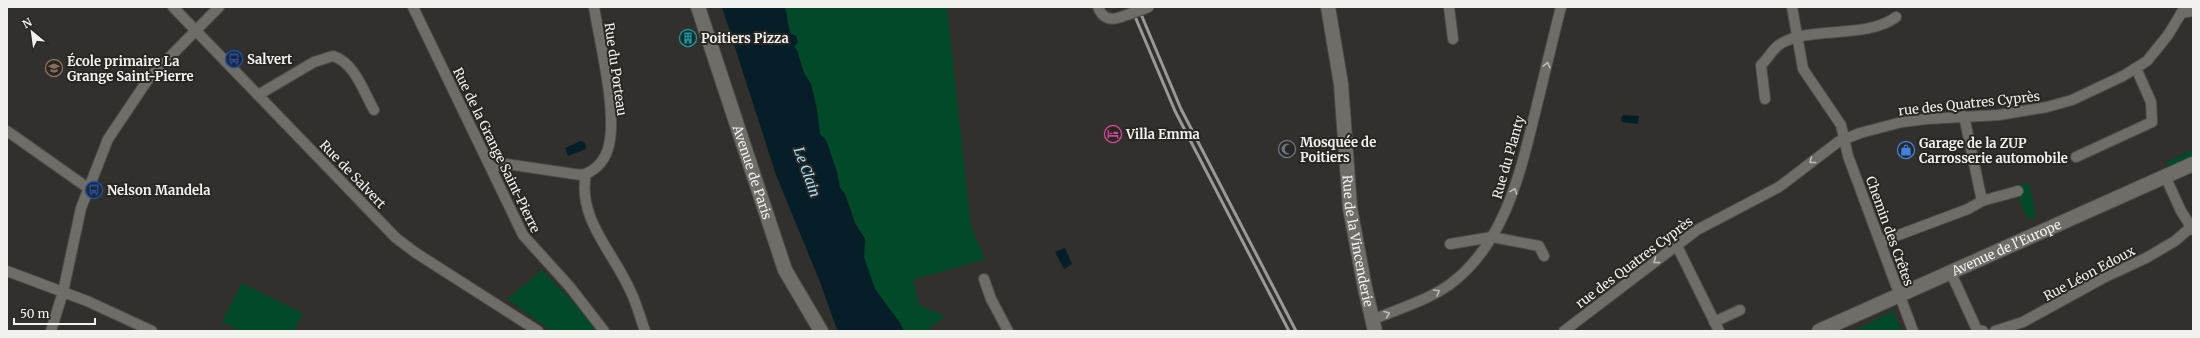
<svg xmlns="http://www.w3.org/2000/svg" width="2200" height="338" font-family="Merriweather,serif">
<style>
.green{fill:#014929}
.water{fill:#061e28}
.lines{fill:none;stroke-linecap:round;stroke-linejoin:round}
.minor-casing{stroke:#4d4c48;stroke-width:12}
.secondary-casing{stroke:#4d4c48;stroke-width:16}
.minor{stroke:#6f6d68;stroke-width:10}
.secondary{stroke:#6f6d68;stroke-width:14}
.rail{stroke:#9a9996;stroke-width:3}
.minor-bridge-casing{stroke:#4d4c48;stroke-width:12;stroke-linecap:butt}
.minor-bridge{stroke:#6f6d68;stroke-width:10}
.oneway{stroke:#bdbcb8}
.labels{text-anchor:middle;stroke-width:4;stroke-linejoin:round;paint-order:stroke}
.poi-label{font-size:13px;font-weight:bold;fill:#f1f1ee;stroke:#282722;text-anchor:start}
.street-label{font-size:13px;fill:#f1f1ee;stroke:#282722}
.water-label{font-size:14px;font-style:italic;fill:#a6e3ff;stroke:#282722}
</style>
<rect width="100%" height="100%" fill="#31302c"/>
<g class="green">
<polygon points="785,7 947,7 971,226 985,259 913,280 919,305 945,316 926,331 904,331 900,323 875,289 864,257 865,239 855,223 845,194 840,188 837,172 826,140 820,134 817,110 811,84 804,73 797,50 794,47"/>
<polygon points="2192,150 2192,159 2169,169 2166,162"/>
<polygon points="2029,183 2036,216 2028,219 2013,186"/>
<polygon points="542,270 574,303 597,331 551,331 507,299"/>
<polygon points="242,283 303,313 294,331 240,331 222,322"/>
<polygon points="1893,311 1901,330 1853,331 1856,330"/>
</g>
<g class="water">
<polygon points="722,7 785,7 790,33 796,36 798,42 794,47 797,50 804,73 811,84 817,110 820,134 826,140 837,172 840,188 845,194 855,223 865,239 864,257 875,289 900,323 904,331 839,331 836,327 820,282 776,175"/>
<polygon points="1623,115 1639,116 1638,124 1622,122 1621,118"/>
<polygon points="581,141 585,143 586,149 568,156 565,148"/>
<polygon points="1065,248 1072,264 1064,269 1055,252"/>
</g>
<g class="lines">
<g class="minor-casing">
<g id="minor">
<polyline points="173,7 396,238 416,253 538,331"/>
<polyline points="413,7 523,235 570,287 604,331"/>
<path d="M1098 7C1102 18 1110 21 1121 17"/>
<polyline points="1449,7 1453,39"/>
<polyline points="1792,7 1803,69 1841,125 1848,156 1913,331"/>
<polyline points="2181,13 2193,11"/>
<path d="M258 95 314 62 333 56C355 63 363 91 374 110"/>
<path d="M1765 99 1761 65C1769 58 1772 48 1782 43 1812 26 1867 39 1896 17"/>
<polyline points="1964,116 1982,201"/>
<polyline points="7,131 88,188"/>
<polyline points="2076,157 2152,122 2151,102 2136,68"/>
<path d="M492 168 506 164 581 175C596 172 606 159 609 145 617 110 600 44 594 7"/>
<path d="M586 174C577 217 612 251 629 288 636 301 640 317 645 331"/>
<polyline points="2165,176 2181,211 2193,230"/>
<polyline points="1880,242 1968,209 1982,201 2018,191"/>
<polyline points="1450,244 1492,237 1539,246 1544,256"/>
<polyline points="1677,246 1719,331"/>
<polyline points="7,271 87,301 152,331"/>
<polyline points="1951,273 1977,330 1983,331"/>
<polyline points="984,279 991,299 1008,331"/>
<path d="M1372 320C1398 309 1426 301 1449 285 1504 245 1520 174 1535 113 1544 77 1552 42 1561 7"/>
<polyline points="1714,322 1740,310"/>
<polyline points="51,331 63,292 81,208 108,139 149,78 219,7"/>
<polyline points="1564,331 1697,230 1779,187 1838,142 1860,133 1902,122 1926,119 1999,115 2047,107 2072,100 2123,76 2147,61 2168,35 2185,7"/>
<polyline points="1995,331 2023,322 2105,277 2146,258 2175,241 2191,227"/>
</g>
</g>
<g class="secondary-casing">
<g id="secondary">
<path id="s1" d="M698 7 785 270 821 331"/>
<path id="s2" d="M1328 7 1341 84 1350 208 1365 288 1375 331"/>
<path id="s3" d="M1819 331 2193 164"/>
</g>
</g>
<use href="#minor" class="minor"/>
<use href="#secondary" class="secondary"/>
<g class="rail">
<polyline points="1131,7 1175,111 1289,331"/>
<polyline points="1138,7 1181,109 1296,331"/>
</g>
<g class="minor-bridge-casing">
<polyline id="minor-bridge" points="1121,17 1149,7"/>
</g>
<use href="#minor-bridge" class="minor-bridge"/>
</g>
<defs><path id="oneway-chevron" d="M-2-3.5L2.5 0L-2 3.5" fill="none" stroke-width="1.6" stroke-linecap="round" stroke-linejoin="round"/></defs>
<g class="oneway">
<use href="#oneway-chevron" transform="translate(1547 65) rotate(-76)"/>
<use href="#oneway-chevron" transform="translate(1812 161) rotate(142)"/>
<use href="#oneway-chevron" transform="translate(1514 191) rotate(-70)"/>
<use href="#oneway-chevron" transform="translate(1656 261) rotate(143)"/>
<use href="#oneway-chevron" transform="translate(1437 292) rotate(-31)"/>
<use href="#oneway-chevron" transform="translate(1387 314) rotate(-21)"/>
</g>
<defs>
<g id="building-ring" transform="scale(0.9)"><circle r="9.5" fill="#282722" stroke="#0f9aa8" stroke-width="1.5"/><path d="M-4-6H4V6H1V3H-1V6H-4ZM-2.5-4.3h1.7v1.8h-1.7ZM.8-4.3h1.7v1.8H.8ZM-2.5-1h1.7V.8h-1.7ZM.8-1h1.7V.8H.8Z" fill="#0f9aa8"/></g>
<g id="bus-ring" transform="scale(0.9)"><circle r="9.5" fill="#282722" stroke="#1a4fb4" stroke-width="1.5"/><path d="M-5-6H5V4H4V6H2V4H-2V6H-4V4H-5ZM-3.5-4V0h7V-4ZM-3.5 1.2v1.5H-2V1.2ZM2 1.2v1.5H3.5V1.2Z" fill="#1a4fb4"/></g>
<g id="school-ring" transform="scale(0.9)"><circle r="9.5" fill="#282722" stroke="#8d6e63" stroke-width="1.5"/><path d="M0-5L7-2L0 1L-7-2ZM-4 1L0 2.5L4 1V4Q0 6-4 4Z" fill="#8d6e63"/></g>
<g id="hotel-ring" transform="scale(0.9)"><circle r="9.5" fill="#282722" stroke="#d1479c" stroke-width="1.5"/><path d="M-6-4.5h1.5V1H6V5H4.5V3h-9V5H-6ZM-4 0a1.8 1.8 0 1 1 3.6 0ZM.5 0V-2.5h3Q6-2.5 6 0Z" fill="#d1479c"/></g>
<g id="mosque-ring" transform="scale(0.9)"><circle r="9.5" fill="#282722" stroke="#6b7280" stroke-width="1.5"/><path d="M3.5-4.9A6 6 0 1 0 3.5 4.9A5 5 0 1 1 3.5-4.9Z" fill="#6b7280"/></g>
<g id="shop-ring" transform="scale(0.9)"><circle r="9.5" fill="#282722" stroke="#3f7fe0" stroke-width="1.5"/><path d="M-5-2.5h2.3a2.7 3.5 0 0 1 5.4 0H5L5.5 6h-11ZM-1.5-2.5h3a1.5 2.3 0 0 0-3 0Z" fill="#3f7fe0"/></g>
</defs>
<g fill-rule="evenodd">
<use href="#building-ring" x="688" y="38"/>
<use href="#bus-ring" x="234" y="59"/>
<use href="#school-ring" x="54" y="68"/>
<use href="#hotel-ring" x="1113" y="134"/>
<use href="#mosque-ring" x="1287" y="149"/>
<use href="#shop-ring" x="1906" y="150"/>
<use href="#bus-ring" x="94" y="190"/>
</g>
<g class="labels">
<g class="poi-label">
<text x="701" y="43">Poitiers Pizza</text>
<text x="247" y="64">Salvert</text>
<text x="67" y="66">École primaire La<tspan x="67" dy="15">Grange Saint-Pierre</tspan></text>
<text x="1126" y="139">Villa Emma</text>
<text x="1300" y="147">Mosquée de<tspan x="1300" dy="15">Poitiers</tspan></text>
<text x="1919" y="148">Garage de la ZUP<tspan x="1919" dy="15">Carrosserie automobile</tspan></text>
<text x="107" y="195">Nelson Mandela</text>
</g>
<g class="street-label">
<text transform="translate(616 69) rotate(82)" y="5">Rue du Porteau</text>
<text transform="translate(1969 103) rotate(-6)" y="5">rue des Quatres Cyprès</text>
<text transform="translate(497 150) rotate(64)" y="5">Rue de la Grange Saint-Pierre</text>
<text transform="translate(1508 157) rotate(-74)" y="5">Rue du Planty</text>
<text dy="5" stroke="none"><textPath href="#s1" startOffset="174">Avenue de Paris</textPath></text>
<text transform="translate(353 174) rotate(46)" y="5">Rue de Salvert</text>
<text transform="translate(1890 231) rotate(70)" y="5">Chemin des Crêtes</text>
<text dy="5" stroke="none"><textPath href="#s2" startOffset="236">Rue de la Vincenderie</textPath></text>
<text dy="5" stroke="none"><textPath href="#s3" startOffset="205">Avenue de l'Europe</textPath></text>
<text transform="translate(1634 262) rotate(-37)" y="5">rue des Quatres Cyprès</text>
<text transform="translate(2089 273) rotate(-28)" y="5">Rue Léon Edoux</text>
</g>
<g class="water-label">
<text transform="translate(807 172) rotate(70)" y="5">Le Clain</text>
</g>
</g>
<rect width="2200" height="338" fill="none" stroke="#f1f1ee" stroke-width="16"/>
<g transform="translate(32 32) rotate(331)" stroke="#282722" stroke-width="3" paint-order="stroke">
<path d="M0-3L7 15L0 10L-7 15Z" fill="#f1f1ee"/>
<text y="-6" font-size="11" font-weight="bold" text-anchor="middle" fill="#f1f1ee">N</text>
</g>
<path d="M14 318v6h81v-6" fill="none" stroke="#f1f1ee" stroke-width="2"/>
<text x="20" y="318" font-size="12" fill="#f1f1ee" stroke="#282722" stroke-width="3" paint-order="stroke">50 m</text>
</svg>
